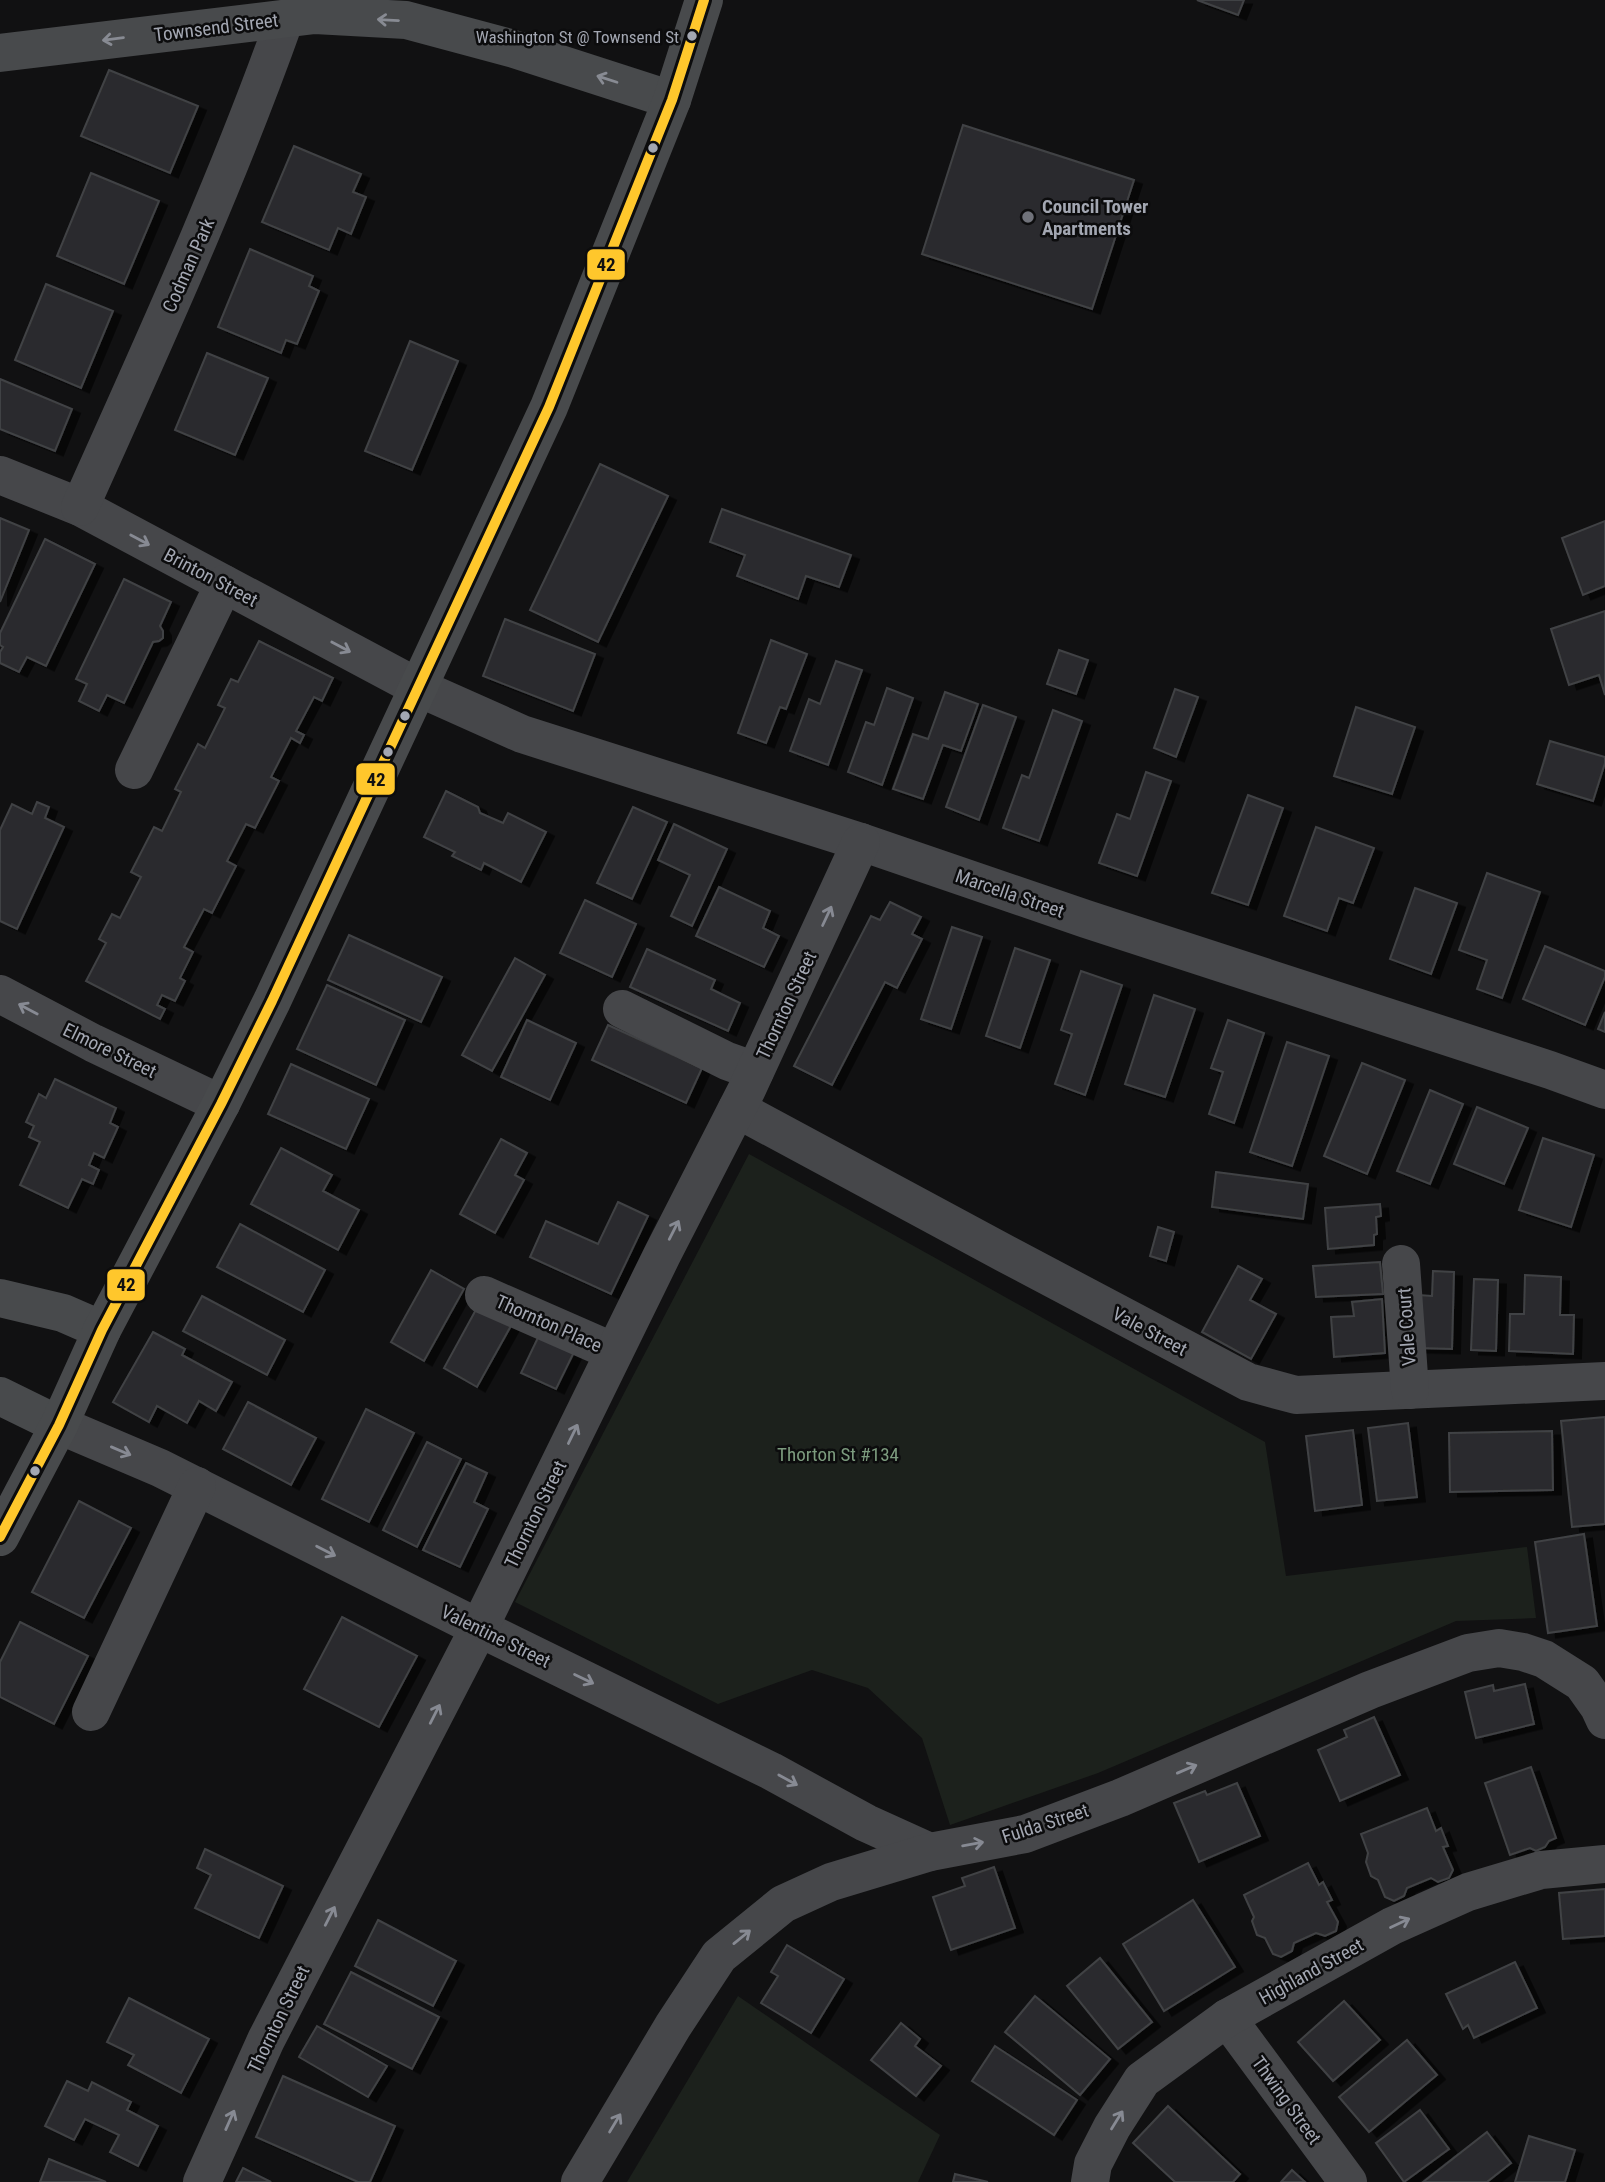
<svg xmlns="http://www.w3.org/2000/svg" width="1605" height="2182" font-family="'Roboto Condensed',sans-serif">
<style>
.green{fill:#1c211c}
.building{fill:#2c2c2d;stroke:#414245;stroke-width:2;filter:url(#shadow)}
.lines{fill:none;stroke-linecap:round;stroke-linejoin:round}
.minor{stroke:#46474a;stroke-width:38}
.major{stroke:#484a4c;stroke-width:38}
.bus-1-casing{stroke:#0c0c0d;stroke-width:16}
.bus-1{stroke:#ffc72c;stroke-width:10}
.oneway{stroke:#888b93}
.oneway2{stroke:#878a93}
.bus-dot{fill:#a3a7b2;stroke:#0c0c0d;stroke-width:2.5}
.poi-dot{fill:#70727a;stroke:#0c0c0d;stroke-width:2.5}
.labels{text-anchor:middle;stroke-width:5;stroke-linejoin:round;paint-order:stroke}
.bus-label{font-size:17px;fill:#a3a7b2;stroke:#0c0c0d;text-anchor:end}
.street-label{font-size:19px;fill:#a3a7b2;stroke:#0c0c0d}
.poi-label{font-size:19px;font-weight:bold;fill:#a3a7b2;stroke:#0c0c0d;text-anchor:start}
.park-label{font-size:19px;fill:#7c9b7e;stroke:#0c0c0d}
.line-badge{stroke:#0c0c0d;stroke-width:2.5}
.pale-badge-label{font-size:19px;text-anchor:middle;font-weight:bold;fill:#111}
</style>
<defs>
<filter id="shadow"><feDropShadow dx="8" dy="4.5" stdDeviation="0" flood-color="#0009"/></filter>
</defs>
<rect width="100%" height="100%" fill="#111112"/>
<g class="green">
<polygon points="749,1154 1265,1442 1286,1576 1527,1547 1536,1618 1456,1621 1098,1773 950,1825 922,1738 868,1688 812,1670 718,1704 515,1602"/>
<polygon points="738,1996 940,2135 918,2182 627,2182"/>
</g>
<g class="building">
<polygon points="1197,0 1244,0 1238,15"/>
<polygon points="109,70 198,106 170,173 81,136"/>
<polygon points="963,125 1134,180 1092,309 922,254"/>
<polygon points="294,146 361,174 353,192 366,197 351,234 338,228 329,250 262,222"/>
<polygon points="91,173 159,201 124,284 57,256"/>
<polygon points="250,249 313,276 309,286 319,291 297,344 286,340 281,353 218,327"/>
<polygon points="46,284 113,311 81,388 15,360"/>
<polygon points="410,341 458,361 412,470 365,451"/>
<polygon points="207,353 268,378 235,455 175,430"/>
<polygon points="0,379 72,409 55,451 0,429"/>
<polygon points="600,464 668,496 598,642 530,610"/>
<polygon points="722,509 851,555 839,587 806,576 798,599 737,576 745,555 710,542"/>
<polygon points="0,518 29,530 0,602"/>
<polygon points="1605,521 1605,586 1583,595 1562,538"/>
<polygon points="45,539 95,564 46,666 27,657 19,672 0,663 0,652 3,647 0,645 0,633"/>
<polygon points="124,579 171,602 160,626 163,631 163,638 159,641 153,642 124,703 107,695 99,711 79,701 87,684 76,679"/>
<polygon points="1605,611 1605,695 1599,675 1569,685 1551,629"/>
<polygon points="505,619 595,654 573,711 483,676"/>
<polygon points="771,640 807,654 786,709 780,707 766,743 738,733"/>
<polygon points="259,641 333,678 322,701 314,697 296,731 304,735 300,743 291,738 271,777 279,781 255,828 246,824 227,861 236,866 212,913 204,909 184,947 193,952 180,978 185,981 175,1001 162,995 157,1005 165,1009 160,1019 86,981 106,943 99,939 112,914 120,918 141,877 131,872 154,827 162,831 181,792 175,789 198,744 205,748 225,708 218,705 231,679 238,682"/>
<polygon points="1059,650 1088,660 1076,694 1047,684"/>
<polygon points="836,661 862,670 828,765 790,751 809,699 820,704"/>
<polygon points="887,688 913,698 882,785 848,772 866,722 874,725"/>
<polygon points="1175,689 1198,697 1176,757 1154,748"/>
<polygon points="945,692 978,704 961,751 943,745 923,799 893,789 913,734 928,739"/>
<polygon points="983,705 1016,717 979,820 946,807"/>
<polygon points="1356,707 1415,727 1392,794 1334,776"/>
<polygon points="1053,710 1082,721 1039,841 1003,828 1022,775 1029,778"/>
<polygon points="1550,741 1605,757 1605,763 1593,801 1537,784"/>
<polygon points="1146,772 1171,781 1137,876 1099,863 1117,814 1130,819"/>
<polygon points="446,791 478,807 480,813 503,823 508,813 546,832 521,882 484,863 481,870 452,856 455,852 424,837"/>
<polygon points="1248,795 1283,808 1248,905 1212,893"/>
<polygon points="37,802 49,807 45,818 64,827 17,929 0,921 0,830 12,804 32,814"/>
<polygon points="633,807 667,822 632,899 597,883"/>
<polygon points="674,824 727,849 692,926 671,916 690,875 658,860"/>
<polygon points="1316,827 1374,848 1353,903 1339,898 1327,931 1284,916"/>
<polygon points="1487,873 1540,892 1502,998 1477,989 1487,960 1459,950"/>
<polygon points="719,887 770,911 763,928 779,936 764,967 696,936"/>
<polygon points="1415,888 1457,903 1431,974 1390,959"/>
<polygon points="585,900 636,924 612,977 560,953"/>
<polygon points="890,902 921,917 912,934 922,939 897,988 885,982 832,1085 794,1066 871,916 880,920"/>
<polygon points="952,927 982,937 951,1029 921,1019"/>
<polygon points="349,935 442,977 421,1022 328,980"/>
<polygon points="1545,946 1605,971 1605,977 1585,1025 1523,999"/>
<polygon points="1015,948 1050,960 1020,1048 986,1036"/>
<polygon points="647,949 715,980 711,989 740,1003 728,1031 630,987"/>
<polygon points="515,958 545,975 492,1071 462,1055"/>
<polygon points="1081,971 1122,985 1085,1095 1055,1084 1072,1034 1061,1030"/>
<polygon points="327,985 405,1020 376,1085 297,1049"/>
<polygon points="1154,995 1195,1009 1165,1097 1125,1084"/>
<polygon points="1605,1012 1605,1032 1598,1029"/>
<polygon points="527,1020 576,1043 550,1100 501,1077"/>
<polygon points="1228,1020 1264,1033 1234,1123 1209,1114 1223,1072 1211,1068"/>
<polygon points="608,1025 702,1068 686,1103 592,1060"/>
<polygon points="1287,1042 1329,1056 1292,1166 1250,1152"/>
<polygon points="1362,1063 1405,1080 1367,1174 1324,1156"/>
<polygon points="291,1064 369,1099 346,1149 268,1114"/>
<polygon points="55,1079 116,1108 110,1123 118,1127 104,1158 94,1153 89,1165 99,1170 93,1184 82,1179 68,1208 20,1185 40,1142 29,1137 34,1126 26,1122 39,1094 46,1098"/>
<polygon points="1430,1090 1463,1104 1430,1184 1397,1171"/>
<polygon points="1477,1107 1528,1128 1504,1184 1454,1164"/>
<polygon points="1543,1138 1594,1155 1571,1227 1519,1210"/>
<polygon points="501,1139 527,1153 515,1175 524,1180 495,1233 460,1214"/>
<polygon points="281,1148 332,1175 323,1191 359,1210 338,1250 251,1204"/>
<polygon points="1216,1172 1308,1184 1303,1219 1212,1207"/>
<polygon points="618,1202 648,1216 611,1294 530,1257 546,1221 598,1244"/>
<polygon points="1380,1204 1381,1216 1376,1217 1377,1234 1374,1235 1374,1245 1328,1249 1325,1208"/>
<polygon points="240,1224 325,1270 303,1312 217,1267"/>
<polygon points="1158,1227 1174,1232 1166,1261 1150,1256"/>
<polygon points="1380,1262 1383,1294 1316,1297 1313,1266"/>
<polygon points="1238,1266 1262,1279 1250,1300 1276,1314 1251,1359 1202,1332"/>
<polygon points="431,1270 464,1289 424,1361 391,1342"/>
<polygon points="1433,1271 1454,1272 1452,1349 1417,1348 1419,1295 1432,1296"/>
<polygon points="1525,1275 1561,1277 1560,1315 1574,1315 1573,1354 1509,1351 1510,1314 1524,1314"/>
<polygon points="1474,1279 1498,1280 1496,1351 1471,1350"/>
<polygon points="484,1295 517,1315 477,1387 444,1368"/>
<polygon points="202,1296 285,1340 267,1375 183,1331"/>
<polygon points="1382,1299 1385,1353 1334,1357 1331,1317 1354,1316 1352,1302"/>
<polygon points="543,1327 578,1344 556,1389 521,1373"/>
<polygon points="153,1332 185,1349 182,1355 232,1382 216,1411 199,1401 187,1423 157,1406 149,1422 113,1402"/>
<polygon points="248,1402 316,1438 291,1485 223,1449"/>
<polygon points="366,1409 414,1433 369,1522 322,1499"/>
<polygon points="1605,1417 1605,1524 1572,1527 1561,1421"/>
<polygon points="1408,1423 1417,1497 1377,1501 1368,1428"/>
<polygon points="1353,1430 1362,1505 1315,1511 1306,1436"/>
<polygon points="1552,1431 1553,1490 1450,1492 1449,1433"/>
<polygon points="427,1442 461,1459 417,1547 383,1530"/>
<polygon points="466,1463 487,1473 474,1502 488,1509 460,1567 423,1550"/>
<polygon points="79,1501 131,1528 84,1618 32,1592"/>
<polygon points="1584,1534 1597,1626 1548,1633 1535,1542"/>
<polygon points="342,1617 417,1656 379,1727 304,1689"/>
<polygon points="20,1622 88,1656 54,1724 0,1697 0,1662"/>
<polygon points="1525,1684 1534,1724 1476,1738 1465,1692 1493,1685 1494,1691"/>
<polygon points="1374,1717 1400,1775 1340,1801 1318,1750 1347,1737 1344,1730"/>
<polygon points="1531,1767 1556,1838 1549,1841 1545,1847 1536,1851 1530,1848 1510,1855 1485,1783"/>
<polygon points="1237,1783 1260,1836 1199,1862 1174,1803 1205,1791 1207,1795"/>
<polygon points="1427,1808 1436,1831 1441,1828 1448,1846 1443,1847 1453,1870 1449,1878 1438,1882 1431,1878 1407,1888 1404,1896 1394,1901 1385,1897 1378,1880 1371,1876 1366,1862 1368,1853 1361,1834"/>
<polygon points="205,1849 283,1886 259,1938 195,1908 211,1875 197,1868"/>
<polygon points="1308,1863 1319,1885 1323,1882 1332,1900 1327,1902 1338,1922 1336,1931 1325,1936 1316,1933 1294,1943 1292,1951 1281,1957 1273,1954 1265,1938 1257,1935 1252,1921 1254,1917 1244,1895"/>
<polygon points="994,1867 1015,1928 951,1950 933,1897 965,1886 962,1878"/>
<polygon points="1605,1889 1605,1936 1563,1939 1559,1893"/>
<polygon points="1193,1900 1235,1967 1164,2011 1123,1944"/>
<polygon points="378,1920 456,1961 433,2006 355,1966"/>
<polygon points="787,1945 844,1979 811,2033 761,2003 778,1976 771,1972"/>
<polygon points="1100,1958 1152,2022 1118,2049 1067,1986"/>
<polygon points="1515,1962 1537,2008 1474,2038 1468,2025 1463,2029 1446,1994"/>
<polygon points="351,1972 439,2017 412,2069 324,2024"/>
<polygon points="1035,1996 1110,2059 1080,2095 1005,2032"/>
<polygon points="129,1998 209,2039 181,2093 128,2065 134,2055 107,2042"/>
<polygon points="1344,2001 1380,2040 1333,2081 1298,2042"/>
<polygon points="901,2023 920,2039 915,2046 941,2066 916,2096 871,2060"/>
<polygon points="317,2026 387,2066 368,2097 299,2057"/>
<polygon points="1407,2040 1437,2075 1369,2132 1339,2097"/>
<polygon points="995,2046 1077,2100 1054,2135 972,2081"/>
<polygon points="283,2076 395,2126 370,2182 358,2182 256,2137"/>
<polygon points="67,2081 88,2091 92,2082 131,2102 127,2110 158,2126 138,2166 110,2152 119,2135 85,2119 74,2140 45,2126"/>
<polygon points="1168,2106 1240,2174 1233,2182 1175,2182 1133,2143"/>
<polygon points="1420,2110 1449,2149 1404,2182 1376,2143"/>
<polygon points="1487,2132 1511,2163 1487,2182 1423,2182"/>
<polygon points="1529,2136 1575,2150 1565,2182 1515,2182"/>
<polygon points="49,2159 106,2182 40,2182"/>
<polygon points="243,2168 271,2182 236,2182"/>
<polygon points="1292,2170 1305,2182 1281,2182"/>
<polygon points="955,2174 988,2182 953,2182"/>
</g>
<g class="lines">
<g class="minor">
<polyline points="0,475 80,507 419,688 522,734 861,842 1086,919 1550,1070 1605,1090"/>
<path d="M80 507C152 346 226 185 285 19"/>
<polyline points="134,770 224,584"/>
<polyline points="0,994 93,1043 221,1104"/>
<polyline points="622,1009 727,1061 755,1071"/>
<polyline points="737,1109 1006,1254 1248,1382 1296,1395 1605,1381"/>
<polyline points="1401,1264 1410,1390"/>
<polyline points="484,1295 614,1352"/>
<polyline points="59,1425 160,1468 479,1628 771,1771 866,1823 930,1852"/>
<polyline points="91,1712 197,1486"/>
<polyline points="1227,2018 1348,2182"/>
<polyline points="202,2182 266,2040 479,1628 662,1255 747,1089 861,842"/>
<polyline points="580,2182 673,2026 719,1956 783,1904 831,1882 930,1852 1025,1834 1120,1798 1370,1690 1468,1653 1499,1648 1523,1652 1544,1659 1582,1683 1599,1707 1605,1720"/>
<polyline points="1090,2182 1093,2164 1112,2127 1142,2080 1227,2018 1392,1926 1468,1892 1541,1870 1605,1864"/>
</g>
<g class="major">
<polyline points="0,53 315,15 406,20 514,49 672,100"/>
<polyline points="0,1298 63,1313 102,1330"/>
<polyline points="0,1396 59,1425"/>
<polyline points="0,1537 59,1425 102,1330 221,1104 272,1001 549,407 672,100 704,0"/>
</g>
<g class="bus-1-casing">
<polyline id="bus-1" points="0,1537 59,1425 102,1330 221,1104 272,1001 549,407 672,100 704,0"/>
</g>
<use href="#bus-1" class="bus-1"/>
</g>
<defs><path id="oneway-shaft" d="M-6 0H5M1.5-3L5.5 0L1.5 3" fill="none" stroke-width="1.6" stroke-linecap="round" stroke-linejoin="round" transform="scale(1.75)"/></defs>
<g class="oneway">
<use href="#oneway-shaft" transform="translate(388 20) rotate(-177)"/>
<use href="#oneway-shaft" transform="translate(113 39) rotate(173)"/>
<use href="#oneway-shaft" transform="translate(607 79) rotate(-162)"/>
</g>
<g class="oneway2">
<use href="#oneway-shaft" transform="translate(140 540) rotate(28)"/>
<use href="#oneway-shaft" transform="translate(341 647) rotate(28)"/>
<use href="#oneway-shaft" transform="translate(827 916) rotate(-65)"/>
<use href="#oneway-shaft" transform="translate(28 1009) rotate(-152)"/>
<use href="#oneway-shaft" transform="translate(674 1230) rotate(-63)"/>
<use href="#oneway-shaft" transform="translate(573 1434) rotate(-64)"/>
<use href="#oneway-shaft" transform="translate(121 1451) rotate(23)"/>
<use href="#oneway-shaft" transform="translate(326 1551) rotate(27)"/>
<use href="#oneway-shaft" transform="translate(584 1679) rotate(26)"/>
<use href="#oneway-shaft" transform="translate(435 1714) rotate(-63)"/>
<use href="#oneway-shaft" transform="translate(1187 1769) rotate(-23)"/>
<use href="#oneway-shaft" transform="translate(788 1780) rotate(29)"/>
<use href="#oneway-shaft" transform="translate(973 1844) rotate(-10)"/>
<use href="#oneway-shaft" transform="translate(330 1916) rotate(-63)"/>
<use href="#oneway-shaft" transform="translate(1400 1923) rotate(-25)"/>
<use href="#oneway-shaft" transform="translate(742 1937) rotate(-39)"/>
<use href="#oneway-shaft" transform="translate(230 2120) rotate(-66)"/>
<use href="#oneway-shaft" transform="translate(1117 2120) rotate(-58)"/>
<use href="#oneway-shaft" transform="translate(615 2123) rotate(-59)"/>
</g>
<g class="bus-dot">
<circle cx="692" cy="36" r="6"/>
<circle cx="653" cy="148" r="6"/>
<circle cx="405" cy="716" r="6"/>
<circle cx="388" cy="752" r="6"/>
<circle cx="35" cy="1471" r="6"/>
</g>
<circle class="poi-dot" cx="1028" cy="217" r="7"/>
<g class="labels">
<g class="bus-label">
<text x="679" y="43">Washington St @ Townsend St</text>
</g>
<g class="street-label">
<text transform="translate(216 27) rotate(-7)" y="7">Townsend Street</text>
<text transform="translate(188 265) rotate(-66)" y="7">Codman Park</text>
<text transform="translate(211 577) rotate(28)" y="7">Brinton Street</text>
<text transform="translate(1010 893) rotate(19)" y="7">Marcella Street</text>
<text transform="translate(786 1005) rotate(-65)" y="7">Thornton Street</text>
<text transform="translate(110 1050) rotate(26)" y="7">Elmore Street</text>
<text transform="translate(549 1323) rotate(24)" y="7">Thornton Place</text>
<text transform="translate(1406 1327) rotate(-94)" y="7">Vale Court</text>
<text transform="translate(1150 1331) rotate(28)" y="7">Vale Street</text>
<text transform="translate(535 1514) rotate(-64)" y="7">Thornton Street</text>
<text transform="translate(496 1636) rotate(26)" y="7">Valentine Street</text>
<text transform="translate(1045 1823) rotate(-18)" y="7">Fulda Street</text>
<text transform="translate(1311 1971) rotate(-29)" y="7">Highland Street</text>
<text transform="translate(278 2019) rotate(-64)" y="7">Thornton Street</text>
<text transform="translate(1287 2100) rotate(54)" y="7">Thwing Street</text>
</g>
<g class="poi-label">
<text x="1042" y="213">Council Tower<tspan x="1042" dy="22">Apartments</tspan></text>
</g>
<g class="park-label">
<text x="838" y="1461">Thorton St #134</text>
</g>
</g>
<g class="line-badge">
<rect x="586" y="248" width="40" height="33" rx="7" fill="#ffc72c"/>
<rect x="355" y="762" width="41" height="34" rx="7" fill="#ffc72c"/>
<rect x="106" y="1268" width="40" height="34" rx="7" fill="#ffc72c"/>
</g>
<g class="pale-badge-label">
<text x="606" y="271">42</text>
<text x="376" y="786">42</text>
<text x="126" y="1291">42</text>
</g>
</svg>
